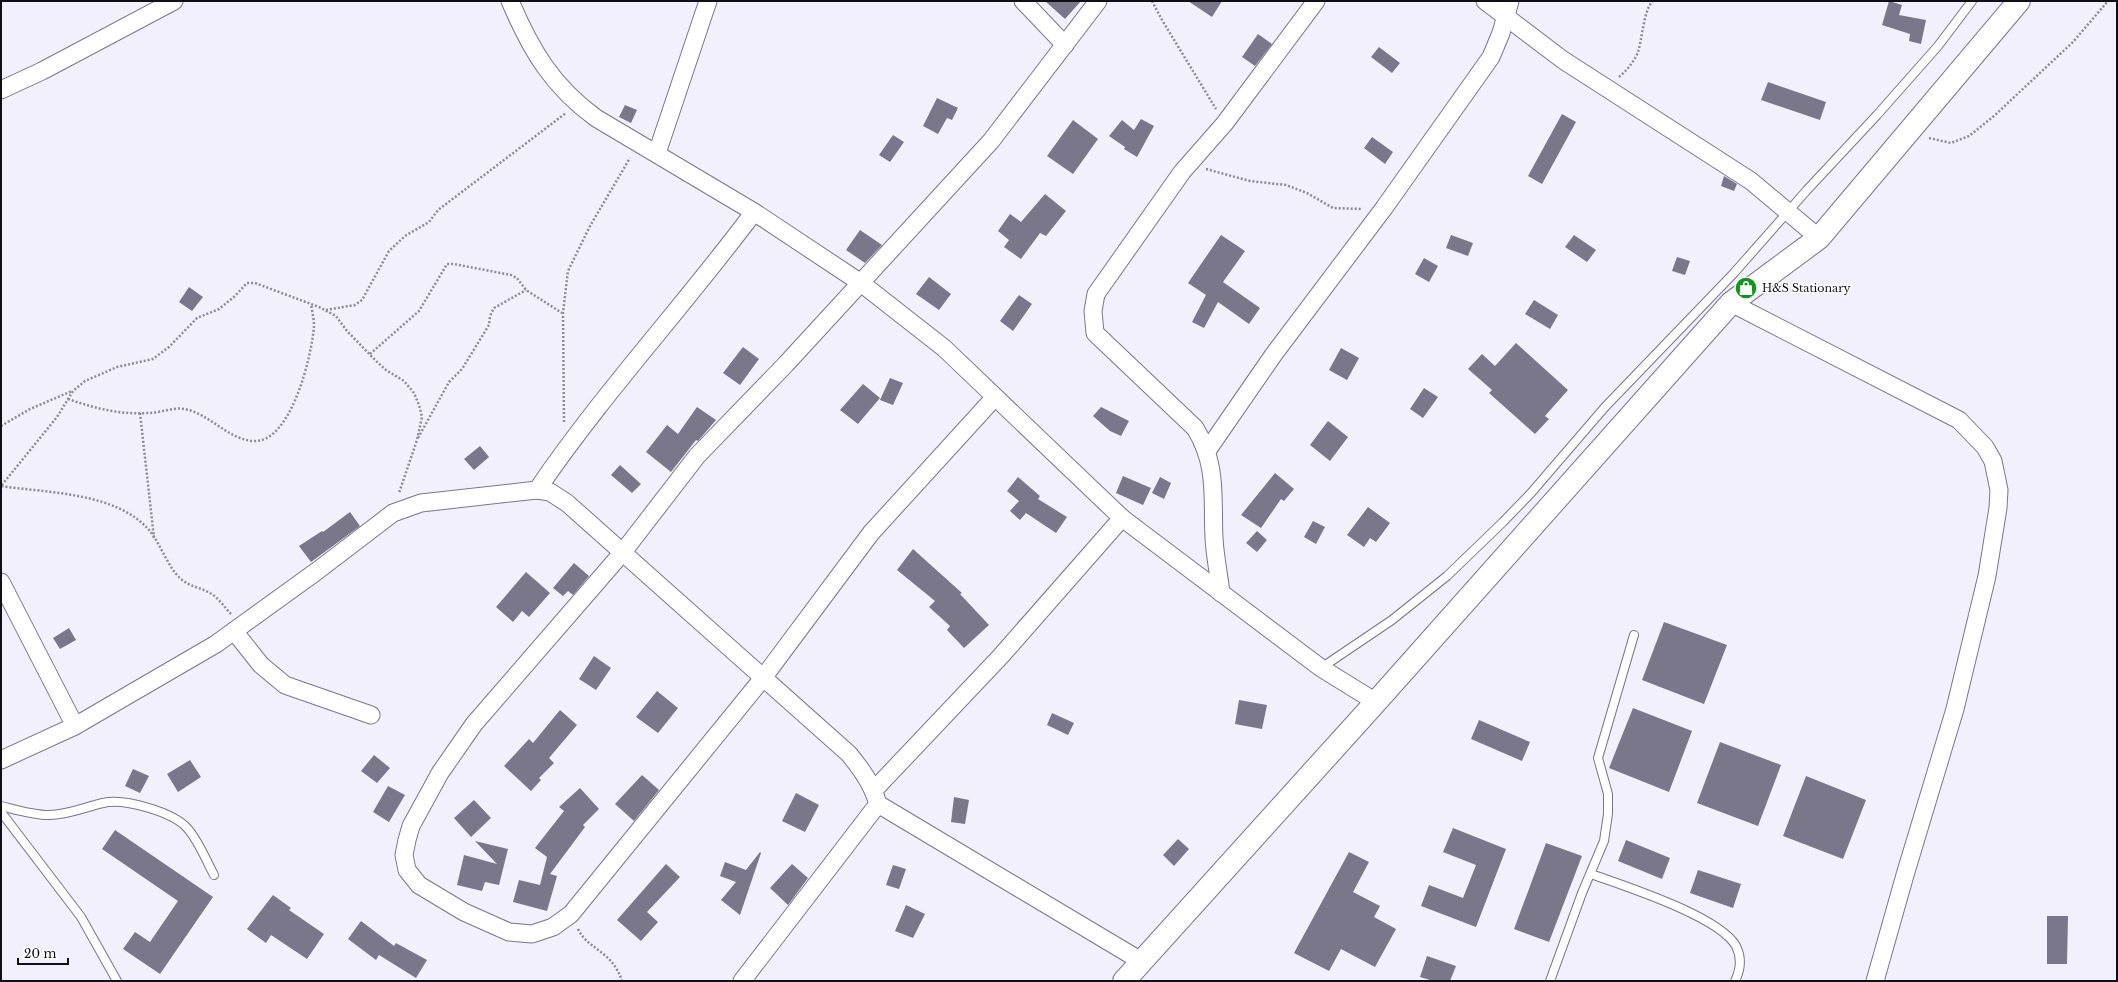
<svg xmlns="http://www.w3.org/2000/svg" width="2118" height="982" font-family="'Libre Baskerville',serif">
<style>
.building{fill:#7b778b}
.lines{fill:none;stroke-linecap:round;stroke-linejoin:round}
.service-casing{stroke:#7a768a;stroke-width:10}
.minor-casing{stroke:#7a768a;stroke-width:19}
.secondary-casing{stroke:#7a768a;stroke-width:24}
.path{stroke:#8c8a95;stroke-width:2.5;stroke-dasharray:2 2;stroke-linecap:butt}
.service{stroke:#fff;stroke-width:8}
.minor{stroke:#fff;stroke-width:17}
.secondary{stroke:#fff;stroke-width:22}
.labels{text-anchor:middle;stroke-width:3;stroke-linejoin:round;paint-order:stroke}
.poi-label{font-size:11px;fill:#100e16;stroke:#fff;text-anchor:start}
</style>
<rect width="100%" height="100%" fill="#f2f0fd"/>
<g class="building">
<polygon points="1045,1 1081,1 1065,19"/>
<polygon points="1188,1 1222,1 1212,17"/>
<polygon points="1889,1 1902,5 1899,15 1926,20 1921,44 1909,41 1910,34 1882,25"/>
<polygon points="1258,34 1272,44 1255,66 1242,57"/>
<polygon points="1379,47 1400,63 1392,73 1371,57"/>
<polygon points="1768,82 1826,102 1820,120 1761,100"/>
<polygon points="937,98 958,108 952,120 947,118 938,134 923,126"/>
<polygon points="625,105 637,110 631,123 619,117"/>
<polygon points="1562,114 1576,122 1542,184 1528,176"/>
<polygon points="1141,119 1154,126 1137,157 1124,149 1125,147 1109,136 1122,120 1134,130"/>
<polygon points="1073,120 1098,139 1073,174 1047,156"/>
<polygon points="893,135 904,142 890,162 879,155"/>
<polygon points="1372,137 1393,152 1385,164 1364,148"/>
<polygon points="1724,176 1737,184 1734,191 1721,186"/>
<polygon points="1045,194 1066,211 1046,236 1040,233 1021,259 1004,247 1009,240 998,231 1010,214 1021,222"/>
<polygon points="860,230 882,245 865,263 846,250"/>
<polygon points="1221,235 1245,251 1223,282 1260,308 1249,324 1218,302 1204,328 1192,322 1206,295 1188,283"/>
<polygon points="1451,235 1473,243 1468,256 1446,248"/>
<polygon points="1574,235 1596,250 1587,262 1565,247"/>
<polygon points="1677,257 1690,261 1685,275 1672,271"/>
<polygon points="1424,258 1438,266 1429,282 1415,274"/>
<polygon points="929,277 951,294 939,310 916,294"/>
<polygon points="189,287 203,297 192,311 179,302"/>
<polygon points="1019,295 1032,304 1013,331 1000,321"/>
<polygon points="1534,300 1558,315 1550,329 1525,314"/>
<polygon points="1516,343 1568,390 1545,416 1549,419 1535,434 1489,393 1492,390 1468,369 1482,354 1495,366"/>
<polygon points="743,347 759,359 740,385 723,373"/>
<polygon points="1341,348 1359,358 1347,380 1329,370"/>
<polygon points="890,378 903,383 893,405 880,400"/>
<polygon points="863,384 880,398 858,424 840,410"/>
<polygon points="1424,388 1438,397 1423,418 1410,409"/>
<polygon points="697,407 716,420 698,441 696,440 671,472 646,452 667,425 678,434"/>
<polygon points="1101,407 1129,421 1121,436 1110,431 1093,416"/>
<polygon points="1328,421 1348,437 1330,461 1310,445"/>
<polygon points="480,446 489,457 474,470 464,459"/>
<polygon points="620,465 641,484 632,493 611,475"/>
<polygon points="1275,473 1294,489 1284,501 1281,499 1261,528 1241,515"/>
<polygon points="1123,476 1151,488 1143,505 1116,493"/>
<polygon points="1018,477 1040,496 1038,499 1067,517 1056,533 1026,513 1020,520 1010,511 1019,501 1007,491"/>
<polygon points="1160,477 1171,483 1164,499 1152,493"/>
<polygon points="1368,507 1390,523 1376,542 1370,538 1364,547 1347,535"/>
<polygon points="350,512 360,526 311,562 299,546 322,531 323,532"/>
<polygon points="1313,521 1325,527 1316,544 1304,537"/>
<polygon points="1257,531 1267,540 1257,552 1246,543"/>
<polygon points="913,549 962,593 960,594 989,625 964,648 947,630 950,626 929,607 935,601 897,570"/>
<polygon points="574,563 589,576 573,595 568,591 563,596 553,588"/>
<polygon points="526,572 550,593 529,617 522,611 513,622 496,607"/>
<polygon points="1664,622 1727,645 1704,704 1642,680"/>
<polygon points="69,628 76,640 60,649 53,638"/>
<polygon points="594,656 611,668 596,690 579,679"/>
<polygon points="657,691 678,708 658,733 636,717"/>
<polygon points="1239,700 1267,705 1262,729 1235,724"/>
<polygon points="1633,708 1692,731 1669,792 1609,768"/>
<polygon points="560,710 577,725 549,758 554,763 539,778 541,780 531,791 504,766 529,739 533,743"/>
<polygon points="1052,713 1074,723 1068,735 1047,725"/>
<polygon points="1479,720 1530,742 1522,761 1471,739"/>
<polygon points="1720,742 1781,765 1758,826 1697,803"/>
<polygon points="374,755 390,768 377,783 361,771"/>
<polygon points="190,760 201,777 178,792 167,774"/>
<polygon points="133,769 149,776 140,793 125,786"/>
<polygon points="642,775 659,790 634,821 615,804"/>
<polygon points="1806,776 1866,800 1843,859 1783,836"/>
<polygon points="388,786 405,795 389,822 373,812"/>
<polygon points="580,788 599,809 583,825 585,827 550,874 557,876 547,911 513,902 519,880 540,885 547,857 535,848 564,811 559,807"/>
<polygon points="796,793 819,805 805,832 782,821"/>
<polygon points="954,797 969,800 965,824 951,822"/>
<polygon points="474,800 491,818 471,837 454,818"/>
<polygon points="1453,828 1506,849 1476,927 1421,906 1429,885 1463,898 1476,865 1443,852"/>
<polygon points="115,830 213,897 160,974 123,949 135,932 150,942 178,901 102,849"/>
<polygon points="1178,839 1189,849 1174,866 1163,855"/>
<polygon points="1626,840 1670,858 1662,879 1618,861"/>
<polygon points="475,841 508,849 499,885 485,882 482,891 457,885 464,855 497,864"/>
<polygon points="1546,843 1582,856 1549,942 1514,929"/>
<polygon points="760,852 761,853 740,915 721,900 736,882 720,876 725,862 746,870"/>
<polygon points="1349,852 1369,862 1353,892 1380,906 1374,917 1396,929 1375,967 1341,949 1329,971 1294,953"/>
<polygon points="666,864 680,877 647,912 658,922 641,941 617,920"/>
<polygon points="792,864 808,878 788,905 770,888"/>
<polygon points="893,865 906,869 899,889 886,885"/>
<polygon points="1698,870 1741,884 1733,908 1690,893"/>
<polygon points="273,895 291,908 289,910 324,934 307,959 271,935 266,943 247,929"/>
<polygon points="906,905 925,914 913,938 895,931"/>
<polygon points="2047,916 2068,916 2067,964 2047,964"/>
<polygon points="361,921 394,946 396,943 427,960 416,978 379,955 376,960 348,939"/>
<polygon points="1427,956 1456,966 1450,981 1433,981 1420,977"/>
</g>
<g class="lines">
<g class="service-casing">
<g id="service">
<polyline points="1321,668 1392,620 1447,576 1503,522 1531,493 1605,407 1734,273 1807,190 1877,115 1938,46 1972,1"/>
<path d="M1 806C17 810 33 815 49 815 68 815 85 807 103 803 124 798 174 812 188 829 199 842 206 860 214 875"/>
<polyline points="1,812 81,917 117,981"/>
<path d="M1591 874C1624 886 1719 916 1736 946 1742 958 1741 969 1735 981"/>
<polyline points="1550,981 1582,893 1604,841 1608,814 1608,794 1598,758 1634,635"/>
</g>
</g>
<g class="minor-casing">
<g id="minor">
<path d="M510 1C531 50 552 86 596 118L754 212 861 283 944 348 1122 518 1321 668 1376 702"/>
<polyline points="1023,1 1065,45"/>
<polyline points="1485,1 1563,60 1751,181 1819,238"/>
<polyline points="1,90 42,71 174,1"/>
<polyline points="657,153 708,1"/>
<polyline points="1731,303 1959,420 1985,447 1993,461 1999,490 1998,508 1987,576 1955,709 1905,875 1875,981"/>
<polyline points="995,397 871,533 763,678 571,914 553,927 532,934 509,932 464,912 419,885 407,870 404,855 407,840 411,826 440,773 474,724 623,552 697,456 786,364 991,141 1098,1"/>
<polyline points="1207,451 1274,354 1384,208 1491,57 1501,33 1510,1"/>
<path d="M537 490C603 393 684 306 754 212"/>
<polyline points="1,582 75,726"/>
<path d="M1221 593C1219 575 1215 557 1214 538 1212 498 1218 465 1195 428L1095 333 1093 311 1096 294 1182 172 1225 123 1316 1"/>
<polyline points="234,631 261,665 285,685 371,715"/>
<path d="M1 760 75 726 216 644 317 571 393 513 421 503 537 490 550 492 567 503 849 754C862 770 872 784 878 804L1141 961"/>
<polyline points="874,790 1000,657 1122,518"/>
<polyline points="742,981 878,804"/>
</g>
</g>
<g class="secondary-casing">
<polyline id="secondary" points="1124,981 1376,702 1731,303 1819,238 2019,1"/>
</g>
<g class="path">
<polyline points="1152,1 1162,20 1216,109"/>
<path d="M1619 77C1627 70 1634 62 1638 52 1642 40 1644 8 1653 1"/>
<polyline points="1929,138 1951,143 1969,136 1994,116 2073,42 2108,1"/>
<polyline points="1206,169 1250,181 1286,185 1307,193 1333,208 1361,209"/>
<polyline points="326,310 355,305 362,300 389,251 405,236 429,222 438,210 566,113"/>
<polyline points="370,354 419,311 447,264 454,264 511,275 517,278 526,290 562,313"/>
<path d="M68 399C94 408 120 415 148 413 160 413 173 407 184 409 209 413 227 439 253 441 291 444 312 355 314 326 314 319 312 311 311 304"/>
<polyline points="140,413 154,538"/>
<polyline points="564,422 563,313 568,271 590,226 630,158"/>
<polyline points="1,426 30,409 72,391"/>
<polyline points="418,438 449,382 462,369 489,325 490,316 494,308 526,290"/>
<path d="M231 614C225 608 218 597 210 593 200 587 189 587 180 578 167 566 161 544 149 530 116 492 47 493 1 486L57 417 73 391 85 381 117 367 153 359 169 347 197 318 219 309 235 296 247 283H255L319 307 336 316 347 331 376 361 386 370 404 381 414 393 419 405 422 417 417 440 399 493"/>
<path d="M578 929C588 950 612 950 622 981"/>
</g>
<use href="#service" class="service"/>
<use href="#minor" class="minor"/>
<use href="#secondary" class="secondary"/>
</g>
<defs>
<g id="shop-disc" transform="scale(1.15)"><circle r="9.5" fill="#169222" stroke="#fff"/><path d="M-5-2.5h2.3a2.7 3.5 0 0 1 5.4 0H5L5.5 6h-11ZM-1.5-2.5h3a1.5 2.3 0 0 0-3 0Z" fill="#fff"/></g>
</defs>
<g fill-rule="evenodd">
<use href="#shop-disc" x="1746" y="288"/>
</g>
<g class="labels">
<g class="poi-label">
<text x="1762" y="292">H&amp;S Stationary</text>
</g>
</g>
<rect width="2118" height="982" fill="none" stroke="#100e16" stroke-width="4"/>
<path d="M18 958v6h50v-6" fill="none" stroke="#100e16" stroke-width="2"/>
<text x="24" y="958" font-size="12" fill="#100e16" stroke="#ffffff" stroke-width="3" paint-order="stroke">20 m</text>
</svg>
